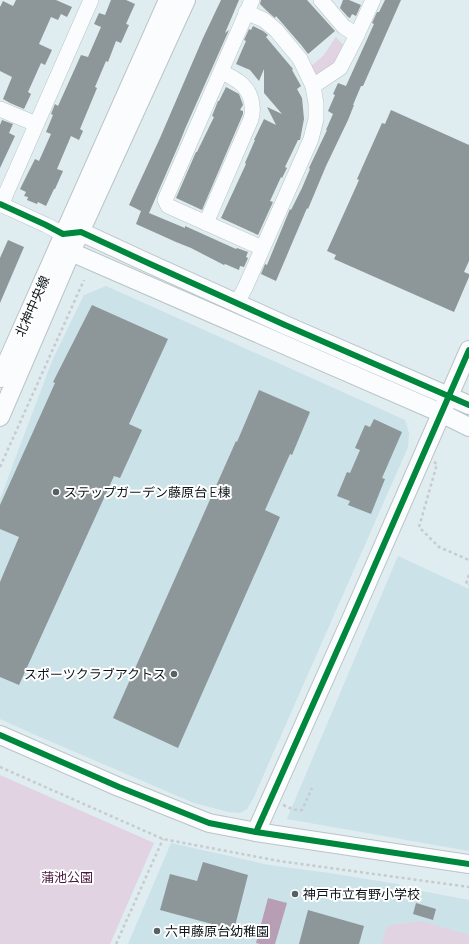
<svg xmlns="http://www.w3.org/2000/svg" width="469" height="944" font-family="Barlow,'Noto Sans JP',sans-serif">
<style>
.built{fill:#cbe2e8}
.green{fill:#e1d3e2}
.water{fill:#b89eb4}
.building{fill:#8d9699}
.lines{fill:none;stroke-linecap:round;stroke-linejoin:round}
.minor-casing{stroke:#bbc4c7;stroke-width:16}
.tertiary-casing{stroke:#bbc4c7;stroke-width:20}
.path{stroke:#c7cbcd;stroke-width:2.5;stroke-dasharray:3 3;stroke-linecap:butt}
.minor{stroke:#fafcfd;stroke-width:15}
.tertiary{stroke:#fafcfd;stroke-width:18}
.cycleway-casing{stroke:#fff;stroke-width:8}
.cycleway{stroke:#00873e;stroke-width:6}
.poi-dot{fill:#576164;stroke:#fff;stroke-width:1.5}
.labels{text-anchor:middle;stroke-width:4;stroke-linejoin:round;paint-order:stroke}
.street-label{font-size:13px;fill:#0e1619;stroke:#fff}
.poi-label{font-size:13px;fill:#0e1619;stroke:#fff;text-anchor:start}
.park-label{font-size:13px;fill:#4b163e;stroke:#fff}
</style>
<rect width="100%" height="100%" fill="#dfecf0"/>
<g class="built">
<polygon points="106,286 405,420 409,433 408,447 253,799 247,809 240,813 229,812 194,803 40,737 0,719 0,499 52,361 84,295"/>
<polygon points="398,556 469,589 469,851 287,819"/>
<polygon points="171,843 269,865 329,873 397,884 411,889 469,900 469,944 128,944"/>
</g>
<g class="green">
<polygon points="336,37 344,46 339,63 320,81 310,67 323,56"/>
<polygon points="0,775 154,843 110,944 0,944"/>
<polygon points="421,921 469,935 469,944 382,944 387,926"/>
</g>
<polygon class="water" points="268,898 287,903 275,944 260,944 256,943"/>
<g class="building">
<polygon points="16,0 56,0 72,7 67,17 61,14 58,20 51,17 39,44 52,50 45,65 41,63 28,92 31,94 24,109 10,103 3,99 12,77 0,71 0,7 3,1 13,6"/>
<polygon points="111,0 126,0 135,4 126,24 129,25 121,43 116,41 108,62 106,61 95,87 97,88 80,129 83,131 79,140 71,136 57,169 63,171 55,189 54,189 46,206 38,202 37,204 27,200 28,197 24,196 26,192 20,189 35,159 39,161 51,134 46,132 53,115 51,114 55,104 58,106 81,55 88,57 101,27 94,24 99,13 105,15"/>
<polygon points="221,0 239,0 225,33 229,30 185,129 179,144 149,213 185,228 185,226 236,249 237,248 248,252 246,257 248,258 244,267 240,266 239,270 225,264 224,265 191,248 176,242 136,224 141,211 129,205 160,138 203,38"/>
<polygon points="261,0 307,0 335,31 308,54 302,46 276,16 275,18 267,11 260,4"/>
<polygon points="343,0 349,0 361,5 356,16 352,14 350,18 348,17 340,8"/>
<polygon points="385,0 401,0 363,86 361,86 353,105 354,105 348,120 326,166 308,209 307,208 276,281 261,274 265,264 267,265 290,209 291,210 302,188 310,169 309,168 327,130 326,130 333,114 328,111 335,95 333,94 338,83 346,86 374,24 372,23 377,12 379,12"/>
<polygon points="253,26 263,31 268,35 266,37 293,69 292,70 301,86 297,89 302,98 304,119 300,140 298,140 285,167 287,168 282,178 281,177 270,201 273,202 258,235 221,218 246,164 245,163 255,140 254,140 264,119 276,125 267,107 282,114 264,93 264,69 259,81 250,70 236,64 246,41 244,40 249,29 251,30"/>
<polygon points="226,87 239,94 242,102 243,105 240,110 243,111 243,114 202,210 176,198 196,152 197,152 214,117 212,116 218,101 219,101"/>
<polygon points="391,110 469,145 469,261 464,272 469,274 469,277 454,312 334,259 336,255 327,251 359,180 357,179 382,123 385,124"/>
<polygon points="2,120 13,124 9,133 15,136 0,168 0,125"/>
<polygon points="8,240 24,247 0,303 0,258"/>
<polygon points="92,305 168,339 129,424 142,430 120,478 114,476 19,685 0,677 0,582 19,537 0,529 0,505 55,383 53,382"/>
<polygon points="259,390 310,412 292,455 290,454 265,510 280,517 178,748 113,718 236,441 237,442"/>
<polygon points="374,419 402,432 382,478 385,479 371,514 348,505 350,501 337,496 347,472 350,473 360,450 355,448 365,425 370,427"/>
<polygon points="203,862 248,875 234,930 160,910 170,874 197,881"/>
<polygon points="416,903 436,909 433,920 413,914"/>
<polygon points="308,910 364,926 359,944 299,944"/>
</g>
<g class="lines">
<g class="minor-casing">
<g id="minor">
<polyline points="252,0 165,200 168,206 262,248"/>
<polyline points="321,0 344,27 357,35"/>
<polyline points="313,86 340,68 357,35 373,0"/>
<polyline points="0,109 36,124"/>
<polyline points="0,204 46,225 63,234"/>
<polyline points="1,205 91,0"/>
<path d="M206 223 251 119C252 115 253 110 252 106 251 87 237 79 221 72"/>
<polyline points="237,303 245,288 311,139 316,119 316,104 313,86 300,59 276,30 264,20 246,12"/>
</g>
</g>
<g class="tertiary-casing">
<g id="tertiary">
<polyline points="70,233 81,232 148,263 285,325 469,405"/>
<polyline points="63,234 71,252 441,413 469,427"/>
<polyline points="0,378 168,0"/>
<polyline points="0,417 71,252 186,0"/>
<polyline points="0,735 119,787 209,823 256,832 469,864"/>
<polyline points="256,832 353,615 469,350"/>
</g>
</g>
<g class="path">
<polyline points="434,462 437,464 419,527 439,547 469,560"/>
<polyline points="0,467 84,280"/>
<polyline points="469,575 466,584 469,585"/>
<polyline points="0,767 163,839 279,861 469,887"/>
<path d="M283 805C290 808 295 811 302 810L312 788"/>
<polyline points="116,944 163,839"/>
</g>
<use href="#minor" class="minor"/>
<use href="#tertiary" class="tertiary"/>
<g class="cycleway-casing">
<g id="cycleway">
<polyline points="0,204 46,225 63,234 81,232 148,263 285,325 469,405"/>
<polyline points="0,735 119,787 209,823 256,832 469,864"/>
<polyline points="256,832 353,615 469,350"/>
</g>
</g>
<use href="#cycleway" class="cycleway"/>
</g>
<g class="poi-dot">
<circle cx="56" cy="492" r="4"/>
<circle cx="174" cy="674" r="4"/>
<circle cx="295" cy="894" r="4"/>
<circle cx="157" cy="931" r="4"/>
</g>
<g class="labels">
<g class="street-label">
<text transform="translate(32 306) rotate(-66)" y="5">北神中央線</text>
</g>
<g class="poi-label">
<text x="64" y="497">ステップガーデン藤原台 E棟</text>
<text x="166" y="679" text-anchor="end">スポーツクラブアクトス</text>
<text x="303" y="899">神戸市立有野小学校</text>
<text x="165" y="936">六甲藤原台幼稚園</text>
</g>
<g class="park-label">
<text x="67" y="882">蒲池公園</text>
</g>
</g>
</svg>
